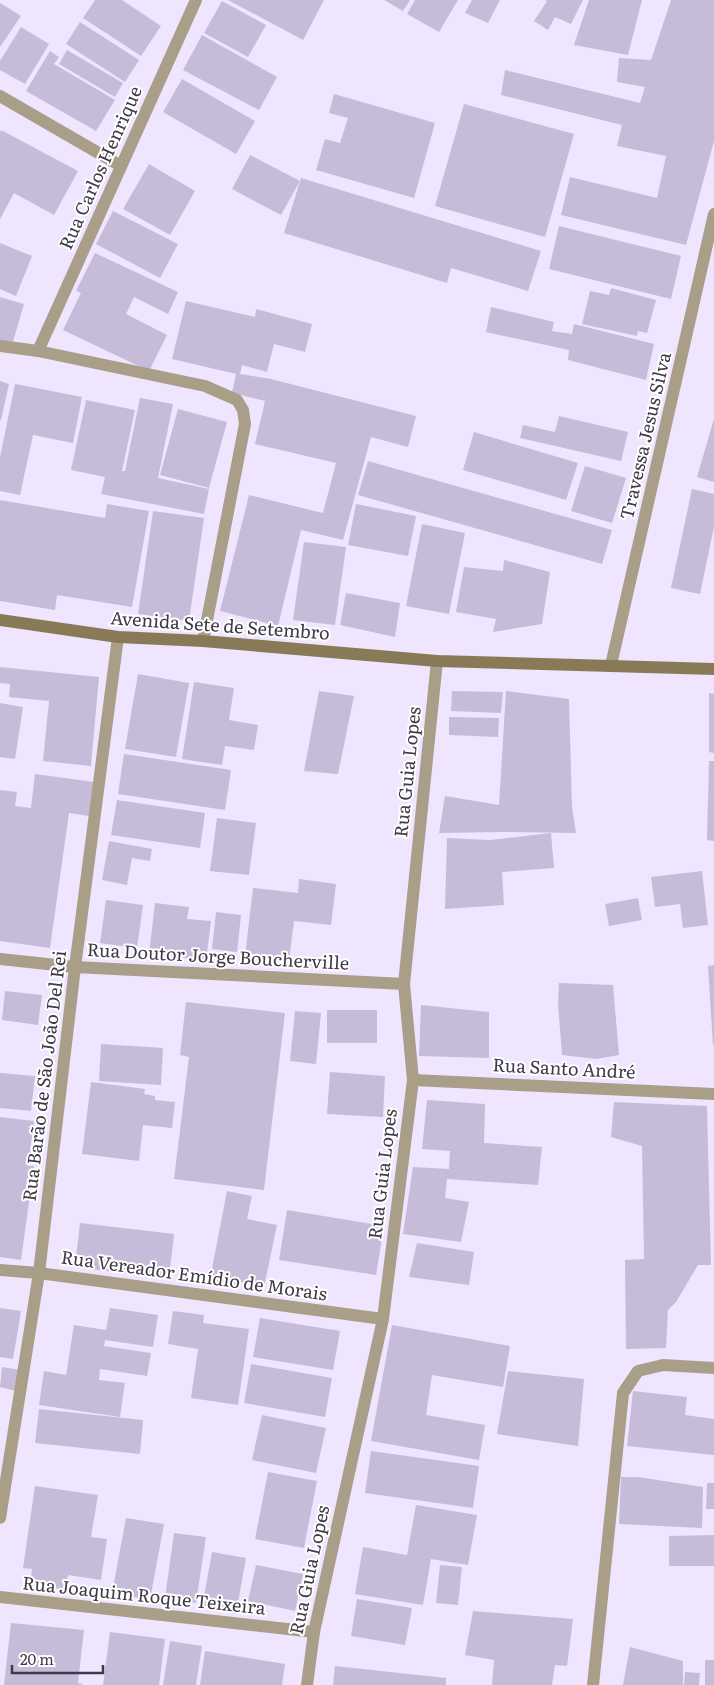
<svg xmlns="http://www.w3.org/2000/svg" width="714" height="1685" font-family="Literata,serif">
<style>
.building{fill:#c7bbda}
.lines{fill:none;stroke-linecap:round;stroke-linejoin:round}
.minor{stroke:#a99e87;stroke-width:12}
.secondary{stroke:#897a57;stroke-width:12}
.labels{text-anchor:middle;stroke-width:4;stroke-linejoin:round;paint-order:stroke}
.street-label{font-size:18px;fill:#3f3a47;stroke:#fff}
</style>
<rect width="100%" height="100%" fill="#efe5ff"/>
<g class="building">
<polygon points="95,0 122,0 161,26 141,56 83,18"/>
<polygon points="228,0 324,0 303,40"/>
<polygon points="384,0 410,0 403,11"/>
<polygon points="415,0 458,0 439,32 407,14"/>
<polygon points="472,0 500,0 488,23 465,13"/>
<polygon points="544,0 583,0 571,24 555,17 548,30 534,21 547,1"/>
<polygon points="589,0 642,0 628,55 574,45"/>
<polygon points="671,0 714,0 714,141 686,245 561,215 570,177 657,198 666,156 617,146 622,125 501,95 505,70 640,103 645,87 617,82 619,58 651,60"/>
<polygon points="222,1 266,25 248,57 204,33"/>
<polygon points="0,3 21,16 0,47"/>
<polygon points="80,22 139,60 125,82 66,44"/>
<polygon points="21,27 49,44 25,84 0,70 0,61"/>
<polygon points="202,35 277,77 259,110 183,70"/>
<polygon points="67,50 123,83 115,97 59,64"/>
<polygon points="50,51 59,57 54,64 115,100 96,131 26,91"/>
<polygon points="182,79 255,121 236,154 163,112"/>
<polygon points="334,94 435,123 414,198 316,170 325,139 340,143 348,118 329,113"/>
<polygon points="464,104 574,134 545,237 435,206"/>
<polygon points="1,130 78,171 54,215 14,193 0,219 0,133"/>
<polygon points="250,155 300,181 281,215 232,189"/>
<polygon points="149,164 195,191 170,235 123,209"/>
<polygon points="301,178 541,251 528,291 451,268 447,283 284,233"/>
<polygon points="113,211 178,244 160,278 96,244"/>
<polygon points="559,226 681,256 671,299 549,269"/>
<polygon points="0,243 32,256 16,296 0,289"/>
<polygon points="95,253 178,292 168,314 134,297 126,314 167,335 149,371 63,330 81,293 76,291"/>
<polygon points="611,288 656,300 647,333 638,331 637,336 582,324 590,291 609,295"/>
<polygon points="0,297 24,304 12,345 0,341"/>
<polygon points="186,301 255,317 256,309 312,324 305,352 274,344 267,372 242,365 240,374 271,379 416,416 408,447 371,437 343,540 301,530 278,626 220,611 249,495 323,513 336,463 255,444 265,401 232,393 236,374 172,359"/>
<polygon points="491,307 554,322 552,331 572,334 574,324 654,344 646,380 568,360 569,350 486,332"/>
<polygon points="0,381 9,384 1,420 0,420"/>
<polygon points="15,384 82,397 73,443 33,435 20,495 0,491 0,457"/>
<polygon points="140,398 173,404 158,478 209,489 204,514 101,494 105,477 71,470 86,400 135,410 122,471 125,471"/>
<polygon points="178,409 227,422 209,488 160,475"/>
<polygon points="559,416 628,432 621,461 520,438 523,425 555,432"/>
<polygon points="714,419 714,482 697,477"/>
<polygon points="474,432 578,463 566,500 463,470"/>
<polygon points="368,461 612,530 602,564 358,495"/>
<polygon points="585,466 626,478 612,523 571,511"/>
<polygon points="692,489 714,494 714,527 700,594 671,588"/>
<polygon points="0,500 105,518 107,504 149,511 132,607 57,595 55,610 0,601"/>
<polygon points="356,504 416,516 408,556 348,545"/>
<polygon points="153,511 204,518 189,621 138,614"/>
<polygon points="422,524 465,533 449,614 406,606"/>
<polygon points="304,542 346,547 335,625 293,620"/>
<polygon points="504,560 550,572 542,624 493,632 496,619 456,612 464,567 503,571"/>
<polygon points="346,593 400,603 395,637 340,625"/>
<polygon points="0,667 99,677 91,766 43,761 49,701 9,697 10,684 0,683"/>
<polygon points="138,674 189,683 176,757 125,749"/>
<polygon points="194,682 234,688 229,720 258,725 254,750 225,746 222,765 182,759"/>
<polygon points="319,691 354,696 338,774 304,771"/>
<polygon points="452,691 503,692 501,713 451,711"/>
<polygon points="506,691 569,699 572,807 576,833 501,832 439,833 445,796 499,805"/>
<polygon points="709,693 714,694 714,753 709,752"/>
<polygon points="0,703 23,707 15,759 0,757"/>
<polygon points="449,717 499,718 498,737 449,735"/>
<polygon points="124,754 231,770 225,810 118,794"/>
<polygon points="709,761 714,761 714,841 707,840"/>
<polygon points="35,774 94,782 89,816 69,813 50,948 0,941 0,790 17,792 15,806 31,808"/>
<polygon points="117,800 205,813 200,848 111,835"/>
<polygon points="217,818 256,823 249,875 210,871"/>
<polygon points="551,833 554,868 502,872 504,905 445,909 447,838 490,840"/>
<polygon points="109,841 152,849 150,861 132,858 127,885 102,880"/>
<polygon points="702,871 708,925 683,928 680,904 655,907 651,877"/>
<polygon points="299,879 336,884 331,925 294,921 289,961 245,956 253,888 298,893"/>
<polygon points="638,898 642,920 609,926 605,904"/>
<polygon points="106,900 143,905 137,948 100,943"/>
<polygon points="155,903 189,907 187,919 211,921 206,960 149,954"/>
<polygon points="216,912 241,915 237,952 212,949"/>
<polygon points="714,965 714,1045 713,1045 708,966"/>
<polygon points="559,983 613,985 619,1055 596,1059 562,1055 558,1004"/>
<polygon points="5,991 42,995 38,1025 2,1020"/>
<polygon points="186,1002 285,1013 264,1190 174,1179 189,1057 180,1055"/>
<polygon points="421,1005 489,1012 489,1058 419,1056"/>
<rect x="327" y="1010" width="50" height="33"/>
<polygon points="295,1011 321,1013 316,1064 290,1061"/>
<polygon points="101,1044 163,1048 161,1085 99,1081"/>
<polygon points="330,1072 385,1076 383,1117 327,1114"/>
<polygon points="0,1073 35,1076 31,1111 0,1108"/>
<polygon points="91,1082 145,1089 144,1094 155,1096 155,1100 175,1102 172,1128 143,1125 139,1161 82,1154"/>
<polygon points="427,1100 485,1104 484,1143 542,1147 538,1185 447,1179 445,1198 469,1202 461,1242 403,1234 413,1167 449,1169 450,1151 422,1149"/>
<polygon points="614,1102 707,1106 711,1265 698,1265 676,1302 668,1310 666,1348 626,1349 625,1260 644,1259 642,1146 611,1137"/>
<polygon points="0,1117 34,1121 28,1166 34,1166 21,1260 0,1257"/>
<polygon points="227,1191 252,1196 247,1219 277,1225 264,1287 235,1281 234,1289 209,1284"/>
<polygon points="287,1210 384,1226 376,1275 279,1260"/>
<polygon points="80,1223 174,1234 169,1279 75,1267"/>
<polygon points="417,1243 474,1252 469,1285 409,1277"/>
<polygon points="0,1308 21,1311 13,1359 0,1357"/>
<polygon points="110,1308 158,1315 153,1347 105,1340 104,1346 151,1353 147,1376 100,1369 99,1380 125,1383 120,1417 39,1405 44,1371 66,1375 74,1325 106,1330"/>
<polygon points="173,1311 204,1315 203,1323 249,1329 238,1405 191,1398 198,1349 168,1344"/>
<polygon points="260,1318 340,1331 333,1370 253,1357"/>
<polygon points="392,1325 510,1346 503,1387 432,1375 426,1415 485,1425 479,1460 371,1441"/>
<polygon points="251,1364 332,1378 325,1417 244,1403"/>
<polygon points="2,1367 20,1370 16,1391 0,1387"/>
<polygon points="508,1371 584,1379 578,1446 497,1434"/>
<polygon points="633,1391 687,1397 685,1415 714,1419 714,1455 627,1446"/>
<polygon points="39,1409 143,1420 140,1454 35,1443"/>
<polygon points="262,1415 326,1428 316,1473 252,1460"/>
<polygon points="371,1451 479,1466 473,1508 365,1493"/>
<polygon points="268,1472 317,1481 304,1548 255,1539"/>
<polygon points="621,1477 638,1477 703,1487 702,1528 619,1524"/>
<polygon points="707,1483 714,1483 714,1509 706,1509"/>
<polygon points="35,1486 98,1495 91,1537 107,1539 101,1580 68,1575 65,1590 30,1584 32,1569 23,1568"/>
<polygon points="416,1505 477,1515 468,1565 431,1559 423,1605 355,1594 363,1547 407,1555"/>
<polygon points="126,1518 164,1524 150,1600 112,1593"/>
<polygon points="174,1533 206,1537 196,1603 165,1598"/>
<polygon points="714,1535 714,1566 669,1566 669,1536"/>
<polygon points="212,1552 246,1558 236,1614 202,1608"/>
<polygon points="256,1565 303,1574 295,1611 248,1601"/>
<polygon points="440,1565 462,1567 458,1605 436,1603"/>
<polygon points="357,1599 412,1608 405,1645 351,1636"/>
<polygon points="473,1611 573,1619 567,1666 555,1665 552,1685 492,1685 494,1660 465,1655"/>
<polygon points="11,1623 84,1630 78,1683 82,1684 82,1685 4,1685"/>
<polygon points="110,1632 165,1639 159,1685 103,1685"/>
<polygon points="170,1641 202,1646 196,1685 163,1685"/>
<polygon points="630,1647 683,1661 683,1685 623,1685"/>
<polygon points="205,1651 285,1664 282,1685 200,1685"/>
<rect x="705" y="1660" width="9" height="25"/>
<polygon points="335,1666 446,1678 446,1685 333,1685"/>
<polygon points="685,1672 700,1673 699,1685 684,1685"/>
</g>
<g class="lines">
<g class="minor">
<polyline points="0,96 121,166"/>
<polyline points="0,346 38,351 205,386 237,400 243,410 245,424 203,641"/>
<polyline points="38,351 196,0"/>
<polyline points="611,665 714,214"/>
<polyline points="0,959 75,967 404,984"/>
<polyline points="413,1080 714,1094"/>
<polyline points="0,1270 39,1273 383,1319"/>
<polyline points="0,1518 39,1273 75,967 118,637"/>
<polyline points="0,1597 314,1632"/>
<polyline points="307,1685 314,1632 383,1319 413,1080 404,984 437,661"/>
<polyline points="593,1685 623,1393 638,1371 663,1365 714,1368"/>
</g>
<polyline class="secondary" points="0,620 118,637 203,641 437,661 714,669"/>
</g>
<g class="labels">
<g class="street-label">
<text transform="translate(101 168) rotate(-66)" y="6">Rua Carlos Henrique</text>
<text transform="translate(646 436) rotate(-77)" y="6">Travessa Jesus Silva</text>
<text transform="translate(220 626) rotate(4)" y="6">Avenida Sete de Setembro</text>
<text transform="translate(408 772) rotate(-84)" y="6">Rua Guia Lopes</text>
<text transform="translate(218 957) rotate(3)" y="6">Rua Doutor Jorge Boucherville</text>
<text transform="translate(564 1069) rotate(3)" y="6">Rua Santo André</text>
<text transform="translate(45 1076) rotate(-83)" y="6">Rua Barão de São João Del Rei</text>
<text transform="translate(383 1174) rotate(-83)" y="6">Rua Guia Lopes</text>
<text transform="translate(194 1276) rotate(8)" y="6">Rua Vereador Emídio de Morais</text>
<text transform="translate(310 1570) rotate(-78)" y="6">Rua Guia Lopes</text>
<text transform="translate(144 1596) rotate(6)" y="6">Rua Joaquim Roque Teixeira</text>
</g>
</g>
<path d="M12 1665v8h91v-8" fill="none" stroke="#3f3a47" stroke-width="2.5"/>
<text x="20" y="1665" font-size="15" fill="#3f3a47" stroke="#ffffff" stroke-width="4" paint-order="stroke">20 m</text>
</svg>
